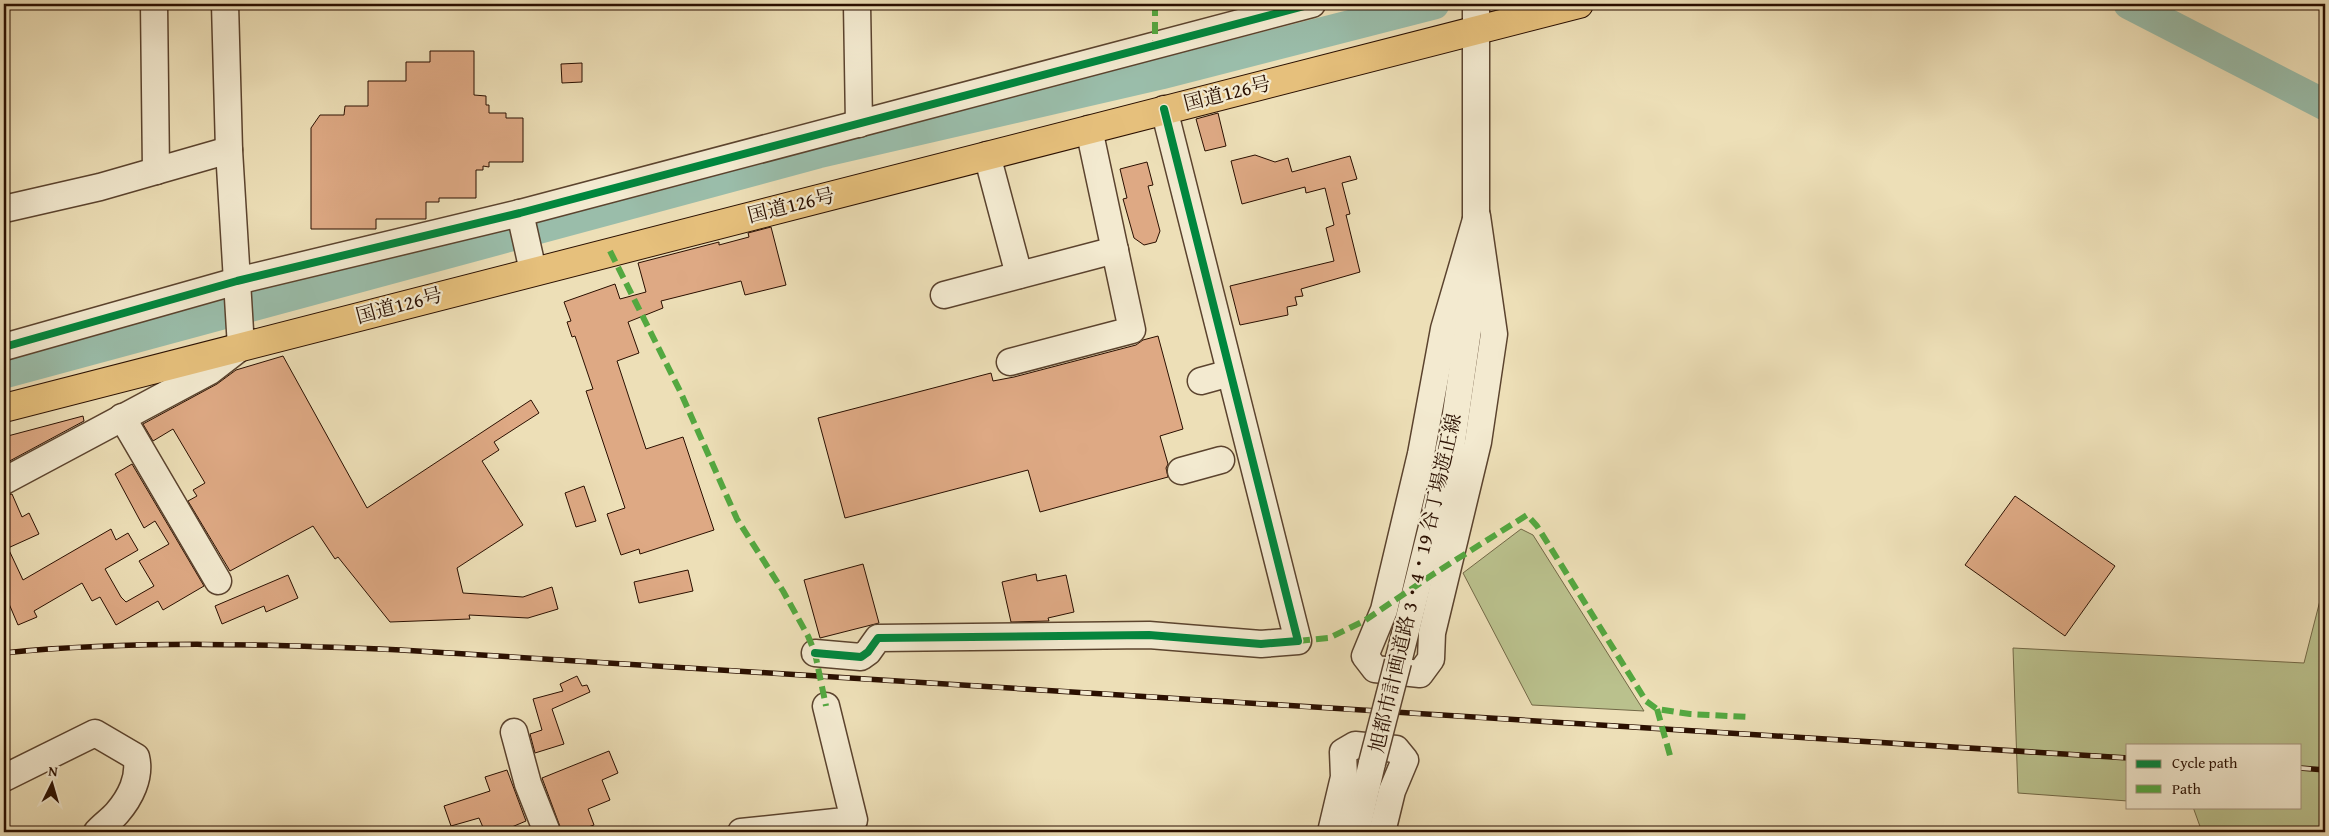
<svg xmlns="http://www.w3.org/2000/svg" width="2329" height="836" font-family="'Gentium Book Plus','Noto Serif JP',serif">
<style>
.green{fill:#bac18d;stroke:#726846}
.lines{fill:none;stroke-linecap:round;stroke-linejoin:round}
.river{stroke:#9abdaa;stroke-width:31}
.building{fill:#dea984;stroke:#2a0f00}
.minor-casing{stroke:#5b432e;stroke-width:29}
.highway-casing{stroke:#2a0f00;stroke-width:30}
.minor{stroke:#f3ead0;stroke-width:26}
.highway{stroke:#e6c07c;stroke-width:28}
.rail-casing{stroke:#2a0f00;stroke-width:5.5}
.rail{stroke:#f3ead0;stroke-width:4;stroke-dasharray:11;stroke-linecap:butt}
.minor-bridge-casing{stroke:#5b432e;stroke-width:29;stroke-linecap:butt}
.minor-bridge{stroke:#f3ead0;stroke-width:26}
.quiet{stroke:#53a840;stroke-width:6;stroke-dasharray:12 6;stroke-linecap:butt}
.cycleway-casing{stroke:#f3ead0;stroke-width:11}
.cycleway{stroke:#00873e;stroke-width:8}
.labels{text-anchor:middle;stroke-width:4.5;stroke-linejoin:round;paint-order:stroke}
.street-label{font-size:20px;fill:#2a0f00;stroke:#f3ead0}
</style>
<rect width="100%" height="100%" fill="#eddfb7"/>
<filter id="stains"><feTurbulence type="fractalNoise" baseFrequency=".004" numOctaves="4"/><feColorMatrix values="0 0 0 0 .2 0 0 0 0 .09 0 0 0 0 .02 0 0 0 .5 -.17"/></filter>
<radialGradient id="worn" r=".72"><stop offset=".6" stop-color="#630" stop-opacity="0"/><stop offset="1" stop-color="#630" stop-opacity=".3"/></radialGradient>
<g class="green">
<polygon points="1521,529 1533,535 1644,711 1532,705 1463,573"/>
<polygon points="2325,581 2325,832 2202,832 2193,807 2300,807 2300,745 2128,745 2128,801 2018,793 2013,648 2304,663"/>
</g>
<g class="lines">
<g class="river">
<polyline points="2129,4 2325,105"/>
<polyline points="4,373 818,153 1161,74 1434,4"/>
</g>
</g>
<g class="building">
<polygon points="430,51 474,51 474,95 486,96 486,105 489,105 489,113 506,113 506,118 523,118 523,162 489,162 489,167 483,166 483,170 476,170 476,198 439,198 439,202 426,202 426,219 376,219 376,229 311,229 311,128 320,115 344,115 345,106 368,106 368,81 406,81 406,62 430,62"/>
<polygon points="582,63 582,82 562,83 561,64"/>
<polygon points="1218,113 1226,146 1205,151 1196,119"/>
<polygon points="1255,155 1275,162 1288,158 1292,172 1350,156 1357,179 1342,183 1350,214 1346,215 1360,272 1301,289 1303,296 1295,297 1297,305 1287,307 1288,315 1240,325 1230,286 1334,261 1326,228 1334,225 1325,188 1306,193 1305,187 1242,204 1231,161"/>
<polygon points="1147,162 1153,185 1148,186 1160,231 1156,242 1144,245 1134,238 1123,199 1127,198 1120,169"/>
<polygon points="771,227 786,285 745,295 741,281 661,301 663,308 628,322 639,353 617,361 646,449 683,437 714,530 640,554 639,549 621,555 607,514 625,508 586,391 593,389 575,336 572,337 567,322 571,321 564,302 615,284 620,299 646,292 638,263 719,242 719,245 749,237 748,233"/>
<polygon points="1158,336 1183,429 1160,436 1168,464 1166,468 1168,477 1040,512 1028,470 845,518 818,418 991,373 993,381 1014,377 1136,345 1143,340"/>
<polygon points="283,356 367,508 531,400 539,413 494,442 499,450 482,461 523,525 457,568 463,593 523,597 552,587 558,609 528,618 469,615 470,619 390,622 338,557 335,559 313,526 230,571 188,501 197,496 193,490 205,483 173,429 153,441 143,424 217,384 236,370"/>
<polygon points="83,416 84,421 4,464 4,437"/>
<polygon points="132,464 204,586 163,610 158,601 116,625 100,597 92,601 82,583 34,611 37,617 18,625 4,592 4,496 12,494 22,517 29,513 39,534 8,548 23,580 111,529 116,540 128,533 138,550 105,569 121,597 126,602 154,586 139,561 169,544 155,521 144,528 115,474"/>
<polygon points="584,486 596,521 576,527 565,493"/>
<polygon points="2015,496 2115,566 2065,636 1965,565"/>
<polygon points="863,564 879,623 820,638 804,580"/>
<polygon points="688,570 693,591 639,603 634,582"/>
<polygon points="1036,574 1037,581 1066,575 1074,612 1048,618 1049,621 1011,622 1002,582"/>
<polygon points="288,575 298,598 266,612 264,606 222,624 215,606"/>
<polygon points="577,676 582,686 587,685 590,692 552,709 564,744 535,753 530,734 542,730 533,699 563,691 560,684"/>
<polygon points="609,751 618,773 602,780 610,800 588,809 594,825 573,832 562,832 542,778"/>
<polygon points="507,770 526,821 500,832 485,832 479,818 451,826 444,806 490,791 485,777"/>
</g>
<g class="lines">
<g class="minor-casing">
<g id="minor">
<polyline points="154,4 156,171"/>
<polyline points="857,4 859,124"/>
<polyline points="987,155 1019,275"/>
<polyline points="4,209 100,187 229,150"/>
<polyline points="520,213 533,271"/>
<polygon points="1477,216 1494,334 1478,442 1432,633 1431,659 1420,674 1375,669 1365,656 1384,610 1421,454 1444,329"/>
<polyline points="1476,233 1476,4"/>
<polyline points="944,295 1115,250"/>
<polyline points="4,347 237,281 520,213 1312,4"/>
<polyline points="1010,362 1132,330 1089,129"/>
<polyline points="1201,381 1230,373"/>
<polyline points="122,417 218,581"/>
<polyline points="1181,471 1221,460"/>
<polyline points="4,481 210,371 241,347 229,150 225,4"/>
<polyline points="815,653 861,657 868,652 878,638 1149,635 1261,644 1298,641 1164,109"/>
<polyline points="1398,662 1450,455 1468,330 1473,272"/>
<polyline points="514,732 528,784 547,832"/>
<path d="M4 778 95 733 136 757C141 777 130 798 117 813 111 820 103 825 97 832"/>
<polyline points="741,832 854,820 826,706"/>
<polyline points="1331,832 1344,777 1343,752 1355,745 1396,749 1405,760 1392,791 1382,832"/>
<polyline points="1356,832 1372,763"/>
</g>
</g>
<g class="highway-casing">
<polyline id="highway" points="4,408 1579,4"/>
</g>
<use href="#minor" class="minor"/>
<use href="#highway" class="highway"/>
<g class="rail-casing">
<g id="rail">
<path d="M4 653C136 640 268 644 401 650L2128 758"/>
<polyline points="2300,768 2325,770"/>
</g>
</g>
<use href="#rail" class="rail"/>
<g class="minor-bridge-casing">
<polyline id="minor-bridge" points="1372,763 1398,662"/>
</g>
<use href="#minor-bridge" class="minor-bridge"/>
<g class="quiet">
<polyline points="1155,4 1155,45"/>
<polyline points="610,251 680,391 737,519 783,591 808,636 815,653 826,706"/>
<polyline points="1298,641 1329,638 1364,621 1435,573 1527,515 1537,526 1646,701 1657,709 1690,714 1749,717"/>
<polyline points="1657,709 1671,759"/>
</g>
<g class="cycleway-casing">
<g id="cycleway">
<polyline points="4,347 237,281 520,213 1312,4"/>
<polyline points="815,653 861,657 868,652 878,638 1149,635 1261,644 1298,641 1164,109"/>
</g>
</g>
<use href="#cycleway" class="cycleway"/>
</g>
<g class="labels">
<g class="street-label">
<text transform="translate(1227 93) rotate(-14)" y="7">国道126号</text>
<text transform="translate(791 205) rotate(-14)" y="7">国道126号</text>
<text transform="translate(399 305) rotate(-15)" y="7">国道126号</text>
<text transform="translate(1415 583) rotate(-77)" y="7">旭都市計画道路 3・4・19 谷丁場遊正線</text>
</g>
</g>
<rect width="2329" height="836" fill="none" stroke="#eddfb7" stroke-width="20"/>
<rect x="5" y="5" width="2319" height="826" fill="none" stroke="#2a0f00" stroke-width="2.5"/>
<rect x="10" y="10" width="2309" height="816" fill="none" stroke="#2a0f00"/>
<rect x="2126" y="744" width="175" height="65" fill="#f3ead0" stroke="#a3927d"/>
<rect x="2136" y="760" width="25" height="8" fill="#00873e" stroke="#a3927d"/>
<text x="2172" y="768" font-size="15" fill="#2a0f00">Cycle path</text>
<rect x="2136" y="785" width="25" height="8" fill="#53a840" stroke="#a3927d"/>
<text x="2172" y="794" font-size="15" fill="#2a0f00">Path</text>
<g transform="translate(52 784) rotate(5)" stroke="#f3ead0" stroke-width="4" paint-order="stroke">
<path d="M0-4L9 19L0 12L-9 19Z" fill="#2a0f00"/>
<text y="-8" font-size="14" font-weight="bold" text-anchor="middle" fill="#2a0f00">N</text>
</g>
<rect width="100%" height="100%" filter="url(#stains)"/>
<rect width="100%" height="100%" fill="url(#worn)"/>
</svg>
